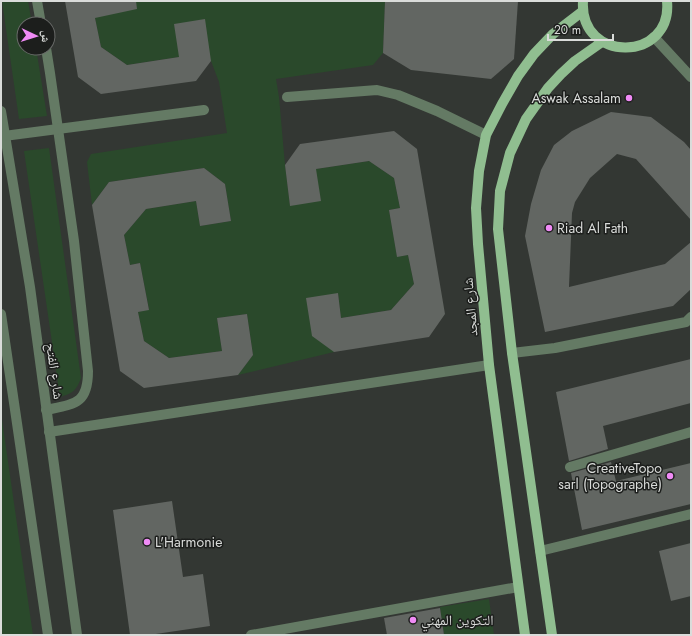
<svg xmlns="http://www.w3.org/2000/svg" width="692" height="636" font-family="Jost,'Noto Naskh Arabic',sans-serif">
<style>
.green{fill:#2a492b}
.building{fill:#626662}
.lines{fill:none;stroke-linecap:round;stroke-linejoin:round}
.minor{stroke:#647a64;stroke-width:10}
.major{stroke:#90be90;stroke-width:10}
.poi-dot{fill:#f08bf6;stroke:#1c1e1c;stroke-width:1.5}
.labels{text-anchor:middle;stroke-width:3;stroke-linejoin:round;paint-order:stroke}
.poi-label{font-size:14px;fill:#dadcda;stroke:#1c1e1c;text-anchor:start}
.street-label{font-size:14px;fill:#dadcda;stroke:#1c1e1c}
</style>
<rect width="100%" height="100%" fill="#333733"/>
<g class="green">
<polygon points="2,1 28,1 32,24 24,24 24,48 36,48 47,116 19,119"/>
<polygon points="104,1 385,1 383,53 373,65 276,79 279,97 285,165 290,205 316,169 369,161 394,178 400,208 389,210 397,256 408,255 414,284 391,310 341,318 338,293 334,352 238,375 253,355 247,314 217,318 222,351 169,358 144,341 138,312 149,309 140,263 130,265 124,235 146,209 196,201 200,226 231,221 225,184 204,168 109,182 92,205 87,162 91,154 227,133 219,82 211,61 179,57 127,65 101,47 95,18"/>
<path d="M49 148 81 378C76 391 73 393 60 397L24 151Z"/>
<polygon points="1,413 33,635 1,635"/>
<polygon points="489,599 494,635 444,635 440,607"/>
</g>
<g class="building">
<polygon points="65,1 136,1 137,9 95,18 101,47 127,65 179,57 174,24 205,19 211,61 196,81 101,94 78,77"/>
<polygon points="385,1 518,1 514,59 491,79 411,70 383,53"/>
<polygon points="611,112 651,117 684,142 691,150 691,220 636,159 617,154 590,178 575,202 572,213 569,287 665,264 691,242 691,289 673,306 545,332 525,236 531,204 541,170 554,145 572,131"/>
<polygon points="394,131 417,149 445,314 429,337 334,352 312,336 306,298 338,293 341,318 391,310 414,284 408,255 397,257 389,210 400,208 394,178 369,161 316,169 321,201 290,206 285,165 300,144"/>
<polygon points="204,168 225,184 231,221 200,226 196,201 146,209 124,235 130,265 140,263 149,310 138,312 144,341 169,358 222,351 217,318 247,314 253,355 238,375 144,388 120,371 92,205 109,182"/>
<polygon points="691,359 691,403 603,426 608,449 569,461 556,392"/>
<polygon points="611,462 616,481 691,463 691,504 582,530 571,473"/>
<polygon points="172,501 183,577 203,574 210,626 149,635 130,635 113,510"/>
<polygon points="691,543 691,596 671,601 659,551"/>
<polygon points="440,608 444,635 387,635 384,618"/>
</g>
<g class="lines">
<g class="minor">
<polyline points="37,1 41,24"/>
<polyline points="654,37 691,77"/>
<path d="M46 48 50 73 74 241 88 371C88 404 75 404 46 410"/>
<polyline points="287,97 377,90 398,95 437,111 486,135"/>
<polyline points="1,111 30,287 77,635"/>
<polyline points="4,136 204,110"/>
<polyline points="1,314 48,635"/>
<polyline points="512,353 555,348 686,322 691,317"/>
<polyline points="49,432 489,365"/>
<polyline points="570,467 691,432"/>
<polyline points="540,551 691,514"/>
<polyline points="251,635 518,587"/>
</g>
<g class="major">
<path d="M583 1C579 64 673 62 667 1"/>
<polyline points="525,635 489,365 478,244 476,208 479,171 486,135 502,104 518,76 534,54 553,34 583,11"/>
<polyline points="552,635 512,353 498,229 500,191 510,153 526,119 548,88 561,74 575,61 602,42"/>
</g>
</g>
<g class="poi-dot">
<circle cx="629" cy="98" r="4"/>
<circle cx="549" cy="228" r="4"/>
<circle cx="670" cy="476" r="4"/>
<circle cx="147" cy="542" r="4"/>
<circle cx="413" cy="620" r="4"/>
</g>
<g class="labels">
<g class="poi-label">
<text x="621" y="103" text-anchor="end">Aswak Assalam</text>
<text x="557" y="233">Riad Al Fath</text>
<text x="662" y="473" text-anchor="end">CreativeTopo<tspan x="662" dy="16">sarl (Topographe)</tspan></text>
<text x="155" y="547">L'Harmonie</text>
<text x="421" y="625">التكوين المهني</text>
</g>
<g class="street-label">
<text transform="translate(470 307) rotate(-95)" y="5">شارع المجد</text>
<text transform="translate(55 371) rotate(82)" y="5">شارع الفتح</text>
</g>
</g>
<rect width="692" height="636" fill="none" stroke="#dadcda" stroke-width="4"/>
<g transform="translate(36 36) rotate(94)"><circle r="19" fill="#1c1e1c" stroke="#686a68"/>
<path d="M0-3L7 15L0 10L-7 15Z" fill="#f08bf6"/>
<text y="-6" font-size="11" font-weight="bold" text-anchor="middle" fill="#dadcda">ش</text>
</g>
<path d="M548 34v6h65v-6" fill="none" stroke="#dadcda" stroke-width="2"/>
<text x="554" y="34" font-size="12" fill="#dadcda" stroke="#1c1e1c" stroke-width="3" paint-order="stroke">20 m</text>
</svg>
